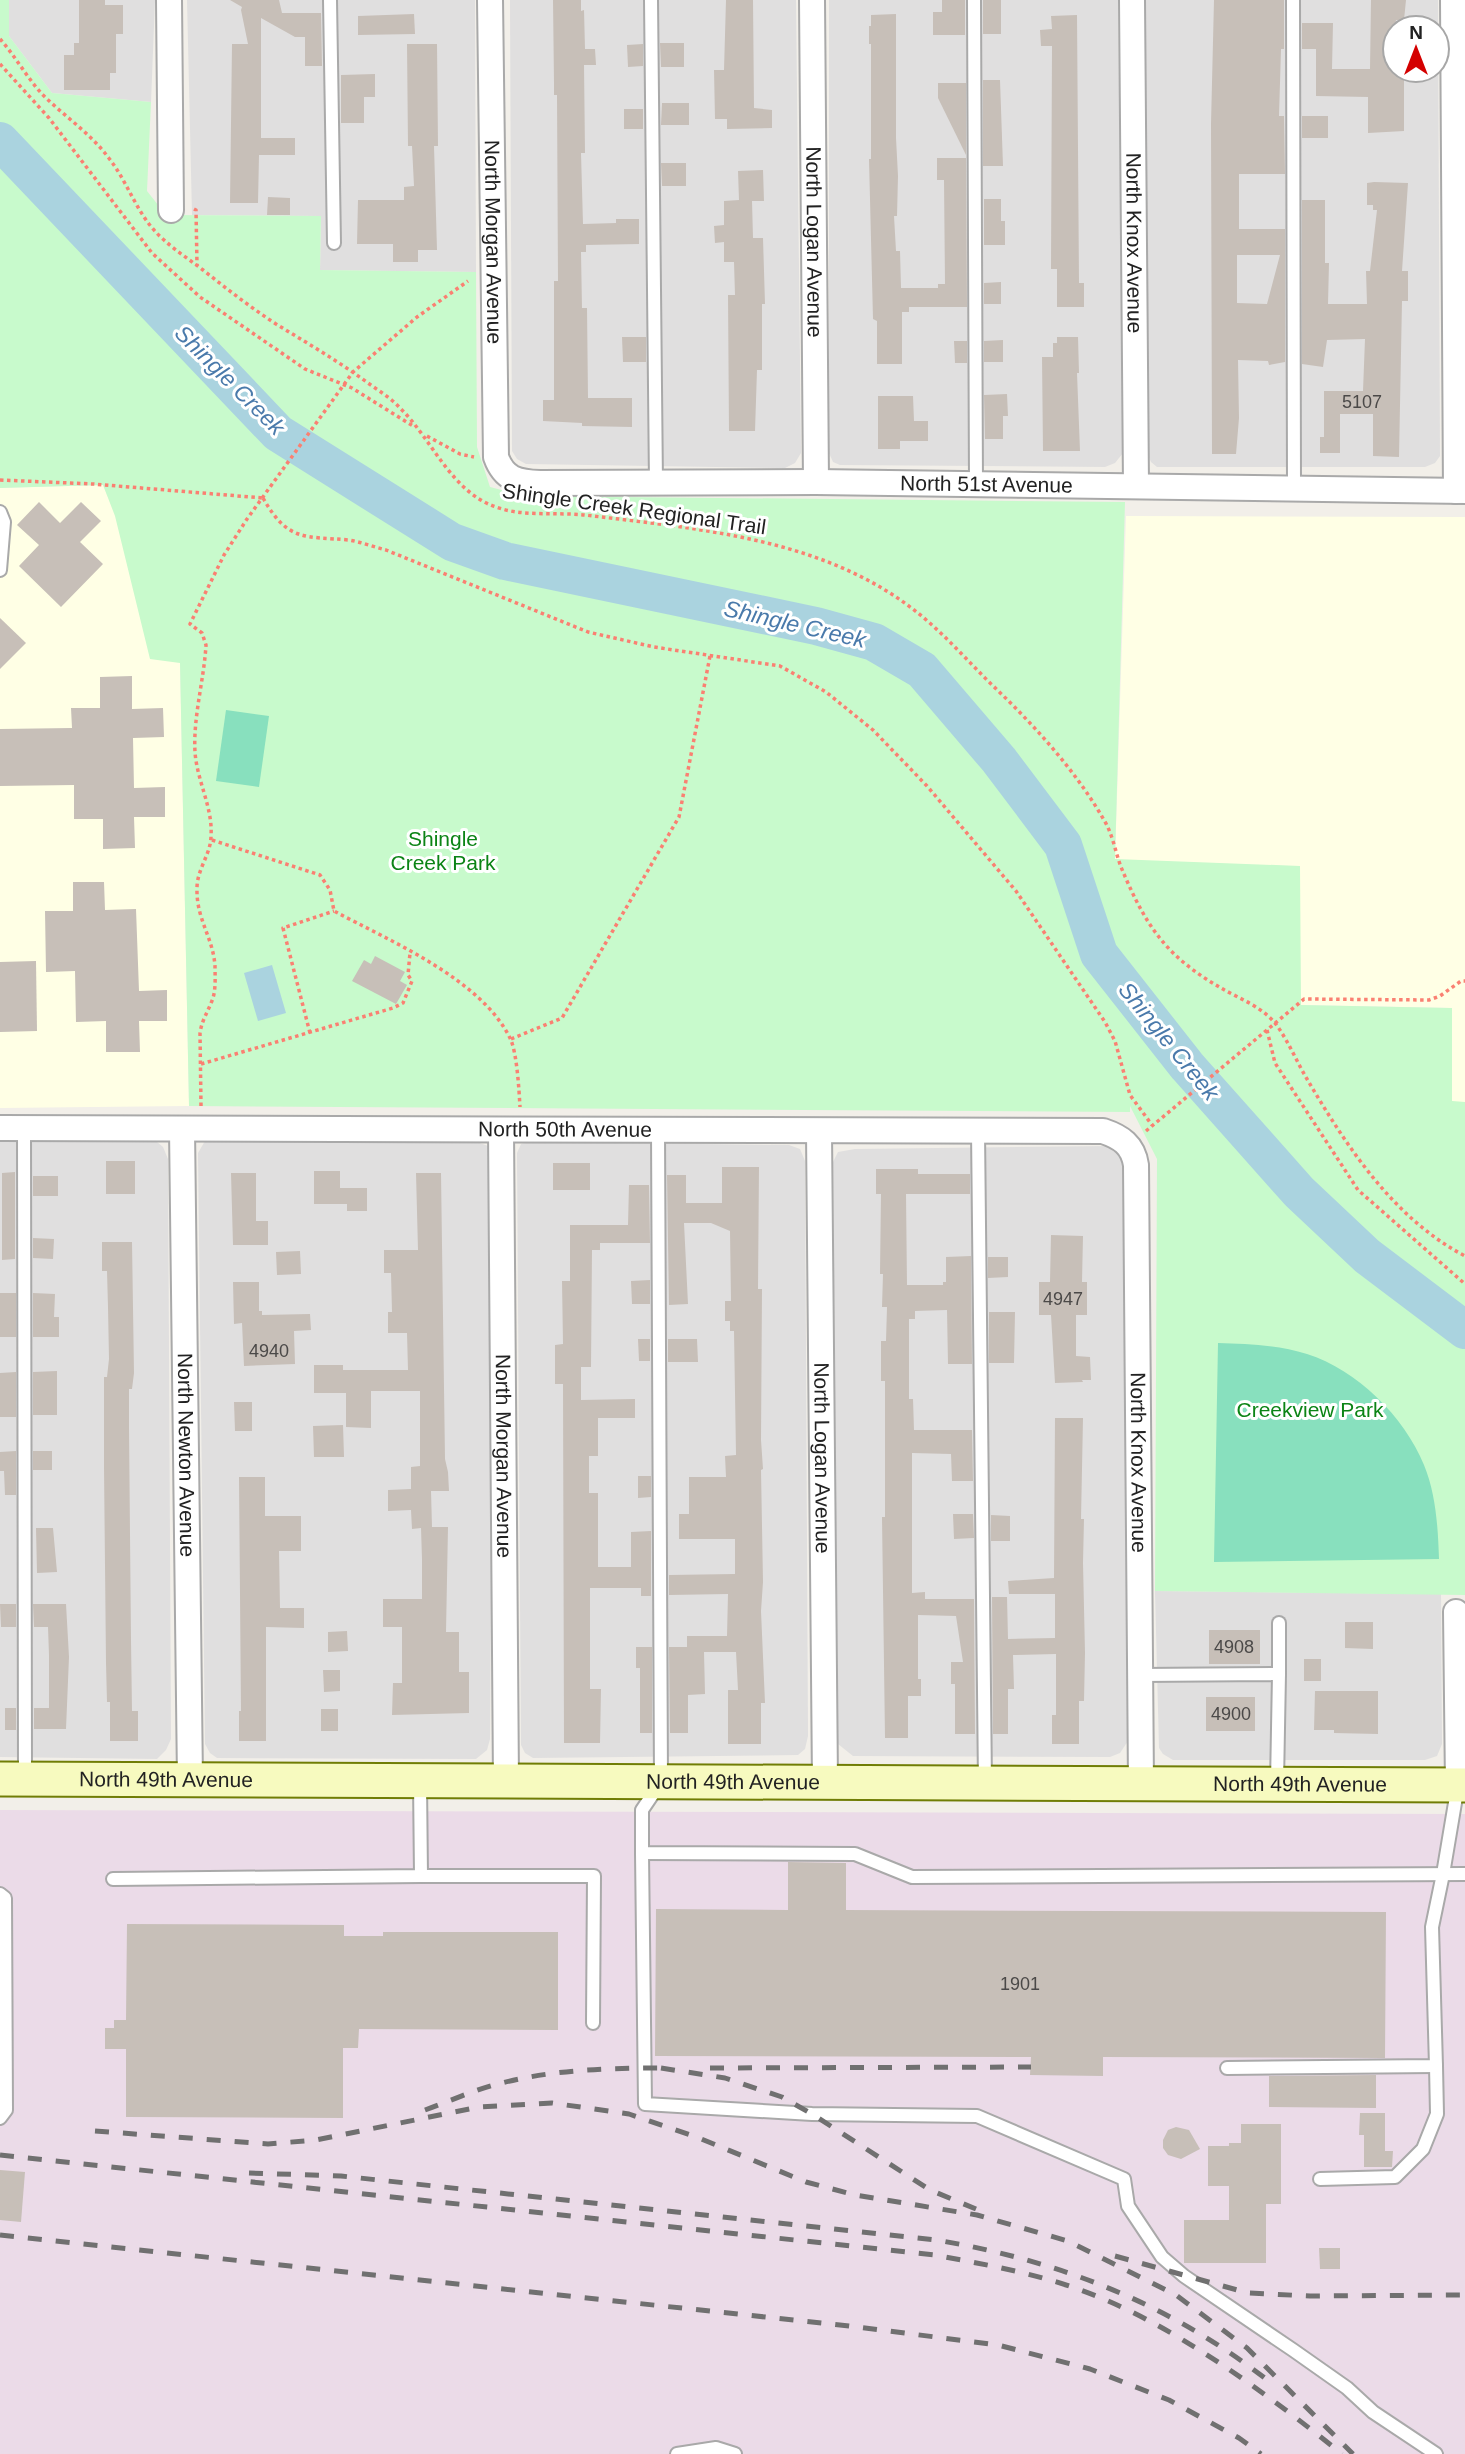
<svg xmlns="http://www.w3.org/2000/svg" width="1465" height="2454" font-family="Arial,sans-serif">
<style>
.residential{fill:#e0dfdf;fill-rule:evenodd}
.industrial{fill:#ebdbe8}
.education{fill:#ffffe5}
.park{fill:#c8facc}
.pitch{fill:#88e0be}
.water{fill:#aad3df}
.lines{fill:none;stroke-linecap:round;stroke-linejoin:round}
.river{stroke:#aad3df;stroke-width:38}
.building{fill:#c7bfb8;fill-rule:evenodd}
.lane-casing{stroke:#a9a9a9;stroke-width:16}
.street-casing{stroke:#a9a9a9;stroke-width:28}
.secondary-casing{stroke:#707d05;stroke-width:37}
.path{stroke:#fa8072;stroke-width:3.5;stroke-dasharray:3.5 3.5;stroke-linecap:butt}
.lane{stroke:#fff;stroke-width:12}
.street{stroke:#fff;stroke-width:24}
.secondary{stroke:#f7fabf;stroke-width:33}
.rail{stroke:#707070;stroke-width:5;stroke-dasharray:14 14;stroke-linecap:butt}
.labels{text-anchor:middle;stroke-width:6;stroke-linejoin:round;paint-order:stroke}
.number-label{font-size:18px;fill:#4b4948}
.street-label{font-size:21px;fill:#222;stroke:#fff}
.park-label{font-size:21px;fill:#0c8416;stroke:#fff}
.water-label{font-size:23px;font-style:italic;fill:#4a7aab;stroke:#fff}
</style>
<rect width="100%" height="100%" fill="#f2efe9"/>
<g class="residential">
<polygon points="9,0 155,0 151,102 52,93 9,36"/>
<polygon points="187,0 475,0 476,272 320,270 321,216 192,215"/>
<polygon points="510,0 796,0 801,453 795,463 785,468 526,464 517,459 512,451"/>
<polygon points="829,0 1118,0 1123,453 1115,463 1105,467 840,465 833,462 829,453"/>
<path d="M1144 0H1438L1440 456 1435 463 1425 467H1157L1151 462 1148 455ZM1395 28H1437V70H1395Z"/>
<polygon points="0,1141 157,1142 163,1147 168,1159 171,1739 166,1750 157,1759 0,1757"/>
<polygon points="205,1141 474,1141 491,1147 494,1159 490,1739 487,1750 476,1759 217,1758 210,1753 205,1744 198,1153"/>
<polygon points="528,1142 789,1145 800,1149 805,1161 808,1736 805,1749 798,1755 533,1758 525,1753 521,1745 517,1153 521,1144"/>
<polygon points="1109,1146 1117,1151 1123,1160 1128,1741 1120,1753 1110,1757 853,1756 838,1744 833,1162 838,1152 855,1149"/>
<polygon points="1155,1591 1441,1594 1442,1744 1437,1756 1425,1760 1173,1760 1163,1754 1159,1748"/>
</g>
<polygon class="industrial" points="0,1810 1465,1814 1465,2454 0,2454"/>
<g class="education">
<polygon points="103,485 180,662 189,1106 0,1108 0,488"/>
<polygon points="1126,516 1465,517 1465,1102 1452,1102 1452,1008 1301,1005 1115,860"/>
</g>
<polygon class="park" points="0,0 9,0 9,36 52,93 151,102 147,191 166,215 321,216 320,270 476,272 477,447 490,487 525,496 1125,502 1115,859 1300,866 1301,1005 1452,1008 1452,1101 1465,1102 1465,1595 1155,1591 1157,1159 1130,1106 1130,1112 189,1106 180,663 150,659 115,516 103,485 0,488"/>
<g class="pitch">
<polygon points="226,710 269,716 259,787 216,781"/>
<path d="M1218 1343C1247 1344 1279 1345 1307 1354 1357 1370 1404 1416 1424 1465 1436 1494 1438 1528 1439 1559L1214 1562Z"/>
</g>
<polygon class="water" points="272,965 286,1013 258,1021 244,973"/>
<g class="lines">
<polyline class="river" points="0,141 278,433 452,542 505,561 816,626 874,642 922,670 999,760 1063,845 1099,954 1187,1066 1299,1192 1367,1256 1465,1330"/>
</g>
<g class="building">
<polygon points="79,0 105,0 105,5 123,5 123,34 116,34 116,73 110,73 110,90 64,90 64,55 74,55 74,43 79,43"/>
<polygon points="230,0 279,0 282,13 321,13 322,66 305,66 305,37 295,37 261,18 261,138 295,138 295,155 259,155 258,203 230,203 232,44 248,44 241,10 242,7"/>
<polygon points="553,0 581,0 581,11 584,10 585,49 595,49 596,65 584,65 585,153 581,153 583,224 616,223 616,219 639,219 639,244 586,245 586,252 581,252 582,308 587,308 588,398 632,398 632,427 582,426 582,423 543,421 543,400 554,400 554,281 558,281 557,95 554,95 554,83"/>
<polygon points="726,0 753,0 754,108 772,110 772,128 727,129 727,119 715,119 714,70 724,70"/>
<polygon points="942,0 965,0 965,35 933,35 933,12 942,12"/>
<rect x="983" y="0" width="18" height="34"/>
<path d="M1214 0H1284V49H1281L1279 116H1284L1285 174H1239V229H1285V362L1269 365 1268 361 1238 360 1239 418 1236 454H1212L1211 124ZM1237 255H1280L1267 304 1237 303Z"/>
<polygon points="1371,0 1406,0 1404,20 1396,20 1395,28 1395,70 1404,70 1404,131 1368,133 1368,97 1316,96 1316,49 1302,49 1302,23 1333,23 1332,69 1370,69"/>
<polygon points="414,14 415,34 358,35 358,16"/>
<polygon points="896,14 896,138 898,176 897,216 894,216 896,251 900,251 901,288 938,288 938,284 945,284 944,180 937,180 937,158 966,158 967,307 909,307 909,312 902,312 902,364 877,364 877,321 873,319 869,159 871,159 871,44 869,44 869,26 871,26 871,15"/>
<polygon points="1077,15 1079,283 1084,283 1084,307 1057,307 1057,269 1051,269 1052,46 1041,46 1040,30 1052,29 1051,16"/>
<polygon points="660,43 684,43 684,67 661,67"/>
<polygon points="407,44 437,44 438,146 434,146 437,250 418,250 418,262 393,262 393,244 357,244 358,200 404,200 404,187 414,186 412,146 408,146"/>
<polygon points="643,44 643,66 628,67 627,45"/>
<polygon points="375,74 375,97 364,97 364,123 341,123 341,75"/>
<polygon points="983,80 1000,80 1003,166 983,166"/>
<polygon points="938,83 966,83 966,155 938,98"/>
<polygon points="662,103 689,103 689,125 661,125"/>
<rect x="624" y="109" width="19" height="20"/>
<rect x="1302" y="116" width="26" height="22"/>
<polygon points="661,163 686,163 686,186 662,186"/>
<polygon points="763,170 764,201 752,201 753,238 763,238 765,304 762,304 762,370 757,370 755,431 729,431 728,295 735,295 734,262 724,262 724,242 715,243 714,226 724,225 724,201 739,200 738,171"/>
<polygon points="1374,182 1408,183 1402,271 1408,271 1408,301 1402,301 1399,457 1373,456 1373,414 1340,414 1340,453 1320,453 1320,437 1324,437 1324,391 1363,391 1365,339 1327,340 1323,367 1302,364 1302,200 1325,200 1325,263 1329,263 1328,304 1367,304 1366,271 1370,271 1377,210 1373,210 1373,205 1367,205 1367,183"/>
<polygon points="268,197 290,198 290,215 267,215"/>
<polygon points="984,199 1001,199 1001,221 1005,221 1005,245 984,245"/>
<polygon points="1001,282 1001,304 984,304 984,283"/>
<polygon points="622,337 646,337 646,362 623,362"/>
<polygon points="1057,337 1078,337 1079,373 1077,373 1080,451 1043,451 1042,357 1053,357 1053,343 1057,343"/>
<polygon points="1003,340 1003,362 984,362 984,341"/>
<polygon points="954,341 967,341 967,363 955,363"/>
<polygon points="1007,394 1008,416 1003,416 1003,439 985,439 984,395"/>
<polygon points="878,396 913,396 914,421 928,421 928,441 900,441 900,449 878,449"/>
<polygon points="39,502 60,523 81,502 101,521 80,542 103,564 61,607 19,566 39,545 17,525"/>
<polygon points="0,618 26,643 0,669"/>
<polygon points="132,676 132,709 163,708 164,737 133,738 134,788 165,787 165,817 134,817 135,848 103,849 103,819 74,819 74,785 0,786 0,729 72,728 71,708 100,708 100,677"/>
<polygon points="73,882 104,882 105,910 136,909 139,991 167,990 167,1021 139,1021 140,1052 106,1052 106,1021 76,1022 75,971 46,972 45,911 73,911"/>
<polygon points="375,956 405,972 400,981 407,985 396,1004 352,981 364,960 371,964"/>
<polygon points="36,961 37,1031 0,1032 0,962"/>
<rect x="106" y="1161" width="29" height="33"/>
<rect x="553" y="1163" width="37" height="27"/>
<polygon points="722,1167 759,1167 758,1289 762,1289 761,1440 763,1469 761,1470 763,1582 761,1611 765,1703 761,1703 761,1744 728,1744 728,1690 738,1690 736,1652 704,1652 705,1694 688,1695 688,1733 670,1733 669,1647 687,1647 687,1636 727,1636 728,1594 669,1595 669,1575 735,1574 735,1539 679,1539 679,1514 689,1514 689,1477 726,1477 725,1456 736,1455 734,1331 730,1331 730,1321 725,1321 725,1301 731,1301 730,1231 711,1223 684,1223 688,1304 669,1305 667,1175 686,1175 686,1203 722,1203"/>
<polygon points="876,1169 918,1169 918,1174 970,1174 970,1194 906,1194 907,1285 943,1285 943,1282 946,1282 946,1257 971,1256 972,1364 948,1364 947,1310 915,1311 915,1319 909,1319 909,1399 913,1399 914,1430 972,1430 973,1481 952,1481 951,1454 912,1453 912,1593 925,1592 925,1599 974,1599 975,1734 955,1734 955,1684 951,1684 951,1662 963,1662 956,1616 918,1615 918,1679 921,1679 921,1696 908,1696 908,1738 885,1738 882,1517 885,1517 885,1381 881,1381 881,1341 886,1341 887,1307 882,1307 883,1274 880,1274 881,1194 876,1194"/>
<polygon points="314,1171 340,1171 340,1188 367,1188 367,1211 347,1211 347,1204 314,1204"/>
<polygon points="15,1172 15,1259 2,1260 2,1173"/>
<polygon points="231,1173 256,1173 256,1221 268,1221 268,1245 233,1245"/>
<polygon points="416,1173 441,1173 445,1459 448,1472 449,1491 431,1491 432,1527 448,1527 446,1632 459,1632 459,1672 469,1672 469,1713 392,1715 393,1683 402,1683 402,1627 383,1627 383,1599 422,1599 422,1559 421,1528 412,1529 411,1510 388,1511 388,1490 411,1489 411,1467 420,1466 420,1391 371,1391 371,1428 346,1427 346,1393 314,1393 314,1365 343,1365 343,1370 408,1370 407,1333 388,1333 388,1312 392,1312 391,1273 384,1273 384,1250 418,1250"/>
<rect x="33" y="1176" width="25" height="20"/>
<polygon points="629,1185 649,1185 650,1243 600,1243 600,1250 592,1250 591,1367 581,1367 581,1400 635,1399 635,1418 598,1418 598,1456 589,1456 589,1493 598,1493 598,1567 631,1567 631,1532 651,1531 651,1596 641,1596 641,1588 590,1588 590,1689 601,1689 600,1743 564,1743 563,1384 555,1384 555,1345 563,1344 562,1281 570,1281 570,1225 628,1225"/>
<polygon points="1051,1235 1083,1236 1082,1282 1087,1282 1087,1315 1076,1315 1076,1356 1090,1357 1091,1380 1082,1380 1083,1382 1055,1383 1051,1315 1039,1315 1039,1282 1050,1282"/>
<polygon points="33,1238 54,1239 53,1259 33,1258"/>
<polygon points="102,1242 132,1242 134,1373 132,1389 129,1389 129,1428 131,1640 132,1711 138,1711 138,1741 110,1741 110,1702 107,1702 106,1663 104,1467 104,1377 107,1377 109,1359 108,1307 107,1271 102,1271"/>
<polygon points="300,1251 301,1274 277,1275 276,1252"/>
<polygon points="988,1257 1008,1257 1008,1277 988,1278"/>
<polygon points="650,1280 650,1304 632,1304 631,1281"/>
<polygon points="233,1282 259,1282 259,1311 262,1311 262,1315 310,1314 311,1330 294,1331 295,1364 244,1366 242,1323 234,1324"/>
<rect x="0" y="1293" width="16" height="44"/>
<polygon points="33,1293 55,1294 54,1317 59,1317 59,1337 33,1337"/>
<polygon points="989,1312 1015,1312 1014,1363 989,1363"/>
<polygon points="638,1339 650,1339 650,1361 639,1361"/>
<polygon points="668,1339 697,1339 698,1362 668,1362"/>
<polygon points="57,1371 57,1415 33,1415 33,1372"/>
<polygon points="16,1372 16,1417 0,1417 0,1373"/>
<polygon points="234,1402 252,1402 252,1431 235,1431"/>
<polygon points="1055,1418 1083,1418 1081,1519 1084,1519 1083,1563 1085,1653 1084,1701 1079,1701 1079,1744 1052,1744 1052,1715 1056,1715 1056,1654 1013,1655 1014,1689 1008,1689 1008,1734 993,1734 992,1597 1007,1597 1008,1639 1055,1638 1055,1594 1009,1594 1008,1581 1054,1578"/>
<polygon points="343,1425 344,1457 314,1457 313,1426"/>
<polygon points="16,1451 16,1495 5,1495 4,1471 0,1471 0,1452"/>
<rect x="33" y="1451" width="19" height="19"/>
<polygon points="638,1476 651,1476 651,1497 638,1498"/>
<polygon points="239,1477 265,1477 265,1516 301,1516 301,1551 279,1551 280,1608 304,1608 304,1628 266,1627 266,1741 239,1741 239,1711 241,1711"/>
<polygon points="953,1514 973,1514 974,1538 954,1539"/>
<polygon points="991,1515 1010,1516 1010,1541 991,1541"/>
<polygon points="36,1528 53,1528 57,1572 37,1573"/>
<polygon points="0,1604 16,1604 16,1627 1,1627"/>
<polygon points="33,1604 66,1604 69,1657 66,1729 34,1729 34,1708 49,1708 49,1655 48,1627 34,1627"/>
<polygon points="1345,1622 1373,1622 1373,1649 1345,1648"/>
<rect x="1209" y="1630" width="51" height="34"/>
<polygon points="347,1631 348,1651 328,1652 328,1632"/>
<polygon points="636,1647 652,1647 652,1733 640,1733 640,1668 636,1668"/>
<rect x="1304" y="1659" width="17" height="22"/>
<polygon points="323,1670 340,1670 340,1691 324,1692"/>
<polygon points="1315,1691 1378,1691 1378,1734 1334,1733 1334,1730 1314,1730"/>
<rect x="1206" y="1697" width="49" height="34"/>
<rect x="5" y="1708" width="11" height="22"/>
<rect x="321" y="1709" width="17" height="22"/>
<polygon points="788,1862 846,1863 846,1910 1386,1912 1385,2058 1103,2057 1103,2076 1030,2075 1031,2057 655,2056 656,1909 788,1910"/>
<polygon points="127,1924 344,1925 344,1936 383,1936 383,1932 558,1932 558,2030 359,2029 358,2048 343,2048 343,2118 126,2117 126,2049 105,2049 105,2028 114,2028 114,2020 126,2020"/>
<polygon points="1376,2075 1376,2108 1269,2107 1269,2076"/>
<polygon points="1360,2113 1385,2113 1385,2151 1393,2151 1392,2167 1364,2167 1364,2135 1359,2135"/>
<polygon points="1241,2124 1281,2124 1281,2204 1266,2204 1266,2263 1184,2263 1184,2220 1229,2220 1229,2186 1208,2186 1208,2146 1229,2146 1229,2143 1241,2143"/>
<polygon points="1176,2127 1189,2130 1200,2149 1181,2159 1168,2155 1163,2148 1163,2140 1168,2130"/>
<polygon points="0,2170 25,2172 21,2222 0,2220"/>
<polygon points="1319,2248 1340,2248 1340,2269 1320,2269"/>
</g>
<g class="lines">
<g class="lane-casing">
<g id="lane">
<polyline points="330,0 334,243"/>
<polyline points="651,0 656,483"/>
<polyline points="974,0 976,485"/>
<polyline points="1293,0 1294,489"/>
<polyline points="0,512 4,522 0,570"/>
<polyline points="24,1128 25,1778"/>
<polyline points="658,1130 661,1782 642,1810 642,1853 855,1854 912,1877 1465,1874"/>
<polyline points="978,1131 985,1783"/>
<polyline points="1279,1674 1279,1623"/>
<polyline points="1140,1675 1279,1674 1277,1783"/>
<polyline points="642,1853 645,2104 812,2114 977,2116 1124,2179 1128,2206 1162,2257 1184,2276 1293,2350 1347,2388 1373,2412 1436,2454"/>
<polyline points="421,1876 594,1876 593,2023"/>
<polyline points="113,1879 421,1876 420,1782"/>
<polyline points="0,1894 5,1898 6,2110 0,2118"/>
<polyline points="1227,2068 1436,2066 1432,1927 1443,1874 1458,1785"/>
<polyline points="1320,2179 1395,2177 1423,2149 1437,2114 1436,2066"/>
<polyline points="677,2454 716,2448 735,2454"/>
</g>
</g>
<g class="street-casing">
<g id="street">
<polyline points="169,0 171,210"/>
<path id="s1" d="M490 0 496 457C504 479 517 482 540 483L816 482 1465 491"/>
<path id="s2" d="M812 0 816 482"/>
<path id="s3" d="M1132 0 1136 486"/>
<polyline points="1453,0 1456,491"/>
<path id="s4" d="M0 1128 1103 1131C1121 1137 1133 1145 1136 1165L1141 1784"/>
<path id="s5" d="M182 1129 190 1780"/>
<path id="s6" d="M501 1130 506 1782"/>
<path id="s7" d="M819 1132 825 1782"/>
<polyline points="1456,1612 1458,1785"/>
</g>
</g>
<g class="secondary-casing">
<g id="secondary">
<path id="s8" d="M0 1779 1465 1785"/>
</g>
</g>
<g class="path">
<path d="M0 39C16 57 27 78 43 95 64 116 90 133 108 157 129 183 137 217 164 240 176 251 190 260 203 270 227 289 250 307 276 324 307 343 338 361 368 383 379 391 391 398 400 408 432 439 451 492 496 507 523 517 556 512 585 515 707 530 837 539 932 625 952 643 970 663 989 682 1032 723 1074 768 1104 820 1113 835 1115 851 1121 867 1131 891 1143 917 1159 937 1175 958 1198 975 1221 988 1240 999 1265 1008 1278 1027 1289 1043 1297 1062 1307 1079 1347 1147 1394 1219 1465 1256"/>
<polyline points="0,64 49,118 152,253 200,297 305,369 352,388 413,426"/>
<polyline points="194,209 196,210 197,265"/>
<polyline points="427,436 460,454 474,457"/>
<polyline points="0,480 93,484 263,498"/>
<path d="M263 498C288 542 304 536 349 540 361 542 374 547 386 550L588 632 654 647 780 666 826 692 873 730 927 786 1016 891 1105 1022 1115 1041 1130 1095 1152 1125"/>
<path d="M212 840 320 875 330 890 334 911C390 941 481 979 510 1038 517 1052 519 1090 520 1107"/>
<polyline points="1267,1030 1275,1063 1358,1190 1465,1284"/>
<polyline points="310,1033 283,928 334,911"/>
<polyline points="511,1039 562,1018 679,817 710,656"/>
<polyline points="201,1064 393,1008 403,1003 412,981 408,975 410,953"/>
<path d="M201 1106 200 1033C202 1019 209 1010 213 998 216 988 215 975 215 966 213 937 196 919 197 888 197 869 211 854 211 836 213 808 197 781 195 752 193 717 204 680 206 645L202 633 190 624 224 555 247 519 353 372 417 317 468 281"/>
<polyline points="1146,1131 1304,999 1429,1000 1440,996 1461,981 1465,981"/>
</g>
<use href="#lane" class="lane"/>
<use href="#street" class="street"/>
<use href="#secondary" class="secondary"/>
<g class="rail">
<polyline points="661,2068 725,2078 782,2097 812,2114 930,2190 976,2209"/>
<polyline points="710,2068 1031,2067"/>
<path d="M425 2110C450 2101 476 2089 502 2083 557 2069 611 2068 668 2068"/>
<polyline points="95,2131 268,2144 316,2140 479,2107 552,2103 629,2114 699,2138 806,2182 855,2195 977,2215 1068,2241 1176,2295 1247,2348 1353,2454"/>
<path d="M0 2155 935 2255C982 2264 1029 2272 1075 2288 1168 2320 1265 2392 1342 2454"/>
<path d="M249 2173 341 2176 936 2240C1057 2260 1168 2303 1266 2379"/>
<polyline points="0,2235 849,2326 998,2345 1090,2369 1169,2400 1239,2438 1261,2454"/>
<polyline points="1115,2256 1248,2293 1310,2296 1465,2295"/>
</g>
</g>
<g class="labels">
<g class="number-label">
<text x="1362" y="408">5107</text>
<text x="1063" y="1305">4947</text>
<text x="269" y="1357">4940</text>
<text x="1234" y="1653">4908</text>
<text x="1231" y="1720">4900</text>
<text x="1020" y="1990">1901</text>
</g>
<g class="street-label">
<text dy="7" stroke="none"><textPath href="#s1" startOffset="242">North Morgan Avenue</textPath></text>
<text dy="7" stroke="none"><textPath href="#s2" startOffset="242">North Logan Avenue</textPath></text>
<text dy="7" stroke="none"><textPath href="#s3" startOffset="243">North Knox Avenue</textPath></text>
<text dy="7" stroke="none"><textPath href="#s1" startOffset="959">North 51st Avenue</textPath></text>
<text transform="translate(634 509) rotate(8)" y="7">Shingle Creek Regional Trail</text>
<text dy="7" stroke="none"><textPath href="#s4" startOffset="565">North 50th Avenue</textPath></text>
<text dy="7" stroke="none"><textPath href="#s5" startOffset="326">North Newton Avenue</textPath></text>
<text dy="7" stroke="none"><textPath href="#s6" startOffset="326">North Morgan Avenue</textPath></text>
<text dy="7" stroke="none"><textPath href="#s7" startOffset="326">North Logan Avenue</textPath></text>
<text dy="7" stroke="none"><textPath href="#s4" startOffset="1451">North Knox Avenue</textPath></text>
<text dy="7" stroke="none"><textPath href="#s8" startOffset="166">North 49th Avenue</textPath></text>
<text dy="7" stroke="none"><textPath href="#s8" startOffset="733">North 49th Avenue</textPath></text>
<text dy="7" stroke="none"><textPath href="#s8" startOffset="1300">North 49th Avenue</textPath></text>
</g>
<g class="park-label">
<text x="443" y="846">Shingle<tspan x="443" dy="24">Creek Park</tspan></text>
<text x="1310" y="1417">Creekview Park</text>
</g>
<g class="water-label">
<text transform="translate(230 380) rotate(45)" y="8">Shingle Creek</text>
<text transform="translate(795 624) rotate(13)" y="8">Shingle Creek</text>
<text transform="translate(1169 1041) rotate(51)" y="8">Shingle Creek</text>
</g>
</g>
<g transform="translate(1416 49)"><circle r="33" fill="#ffffff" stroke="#a7a7a7" stroke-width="2"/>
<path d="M0-5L12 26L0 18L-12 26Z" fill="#d40000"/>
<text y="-10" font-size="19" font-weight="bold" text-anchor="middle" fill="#222222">N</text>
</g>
</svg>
